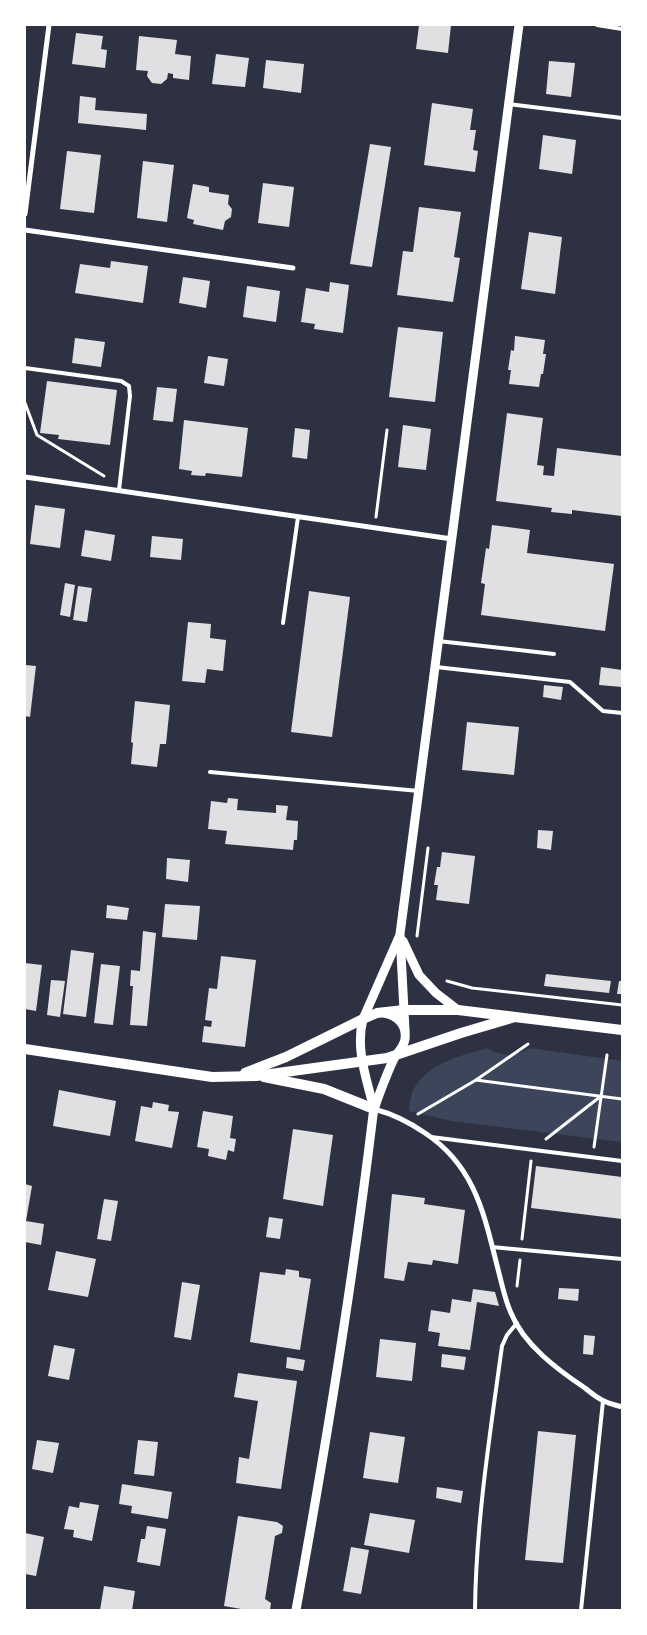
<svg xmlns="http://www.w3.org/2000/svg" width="647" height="1635" font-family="'Fira Sans',sans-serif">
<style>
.green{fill:#3c4559}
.building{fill:#e0e0e3}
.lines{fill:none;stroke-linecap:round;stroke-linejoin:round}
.path{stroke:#fff;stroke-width:3}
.service{stroke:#fff;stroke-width:4}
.minor{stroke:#fff;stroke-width:5}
.tertiary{stroke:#fff;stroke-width:9}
.secondary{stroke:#fff;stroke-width:10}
</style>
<rect width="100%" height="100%" fill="#2d3142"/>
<path class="green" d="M487 1048C502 1057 515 1057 530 1048L622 1061V1142L451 1121 409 1111C410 1103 410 1094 415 1087 430 1062 461 1056 487 1048Z"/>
<g class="building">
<polygon points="419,25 451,25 448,53 416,49"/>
<polygon points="76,33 103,36 101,49 107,50 105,68 72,64"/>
<polygon points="139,36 177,40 175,54 191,56 189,80 173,78 173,74 168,73 167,79 161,84 152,83 147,76 148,71 136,70"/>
<polygon points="216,54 249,58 245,87 212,84"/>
<polygon points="266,60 304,64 301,93 263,88"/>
<polygon points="549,61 575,63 571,97 546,94"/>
<polygon points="80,96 96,98 95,110 147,114 146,130 78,123"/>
<polygon points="432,103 473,109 470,130 476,130 473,150 478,151 475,172 424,165"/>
<polygon points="543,135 576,140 572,174 539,169"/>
<polygon points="370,144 391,147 372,267 350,264"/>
<polygon points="67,151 101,155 94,213 60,209"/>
<polygon points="143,161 174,165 167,222 137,218"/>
<polygon points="263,183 294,187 289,227 258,223"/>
<polygon points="193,184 209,187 209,192 229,195 228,204 232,209 231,217 225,221 223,230 193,224 194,220 187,218"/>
<polygon points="419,207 461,212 454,257 460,258 453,302 397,295 403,251 413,252"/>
<polygon points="529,232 562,237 555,294 521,289"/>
<polygon points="111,261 148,266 143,303 75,293 80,264 110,268"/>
<polygon points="183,277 210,281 206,308 179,303"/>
<polygon points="330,282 349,285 343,333 314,329 315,324 301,322 306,288 329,292"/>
<polygon points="247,286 280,291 276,322 243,317"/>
<polygon points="398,327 443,332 435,402 389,397"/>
<polygon points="515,336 545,340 543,354 546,354 543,374 541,374 539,387 509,384 511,370 508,370 511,350 514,351"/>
<polygon points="75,338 105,342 101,367 72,363"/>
<polygon points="208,356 228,359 224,386 204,383"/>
<polygon points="47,381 117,390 110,445 58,439 59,435 40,433"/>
<polygon points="157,387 177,389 173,422 153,420"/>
<polygon points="507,413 543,418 537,465 544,466 543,475 554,476 557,448 622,456 622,516 572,510 572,514 551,512 552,508 496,501"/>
<polygon points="184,420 248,428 242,477 206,473 205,476 191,475 192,471 179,469"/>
<polygon points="403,425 431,429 426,470 398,467"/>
<polygon points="295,428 310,430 307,459 292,457"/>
<polygon points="35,505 65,509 60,548 30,544"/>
<polygon points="492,525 530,530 527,553 614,564 605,631 481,615 485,584 481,583 486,548 489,549"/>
<polygon points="85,530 115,535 111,561 81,556"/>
<polygon points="152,536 183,539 181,560 150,557"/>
<polygon points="65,583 75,585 70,617 60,615"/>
<polygon points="78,586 92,588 87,622 73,620"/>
<polygon points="309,591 350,597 332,737 291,732"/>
<polygon points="188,622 211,624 210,638 226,640 223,671 207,669 205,683 182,681"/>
<polygon points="25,665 36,666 30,717 25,716"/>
<polygon points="601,667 622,670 622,687 599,685"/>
<polygon points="544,685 563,687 561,700 543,697"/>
<polygon points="135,701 170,705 166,744 160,744 157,767 131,764 133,743 131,742"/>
<polygon points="467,722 519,727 514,775 462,770"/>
<polygon points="228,798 238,799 237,810 276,813 276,805 288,806 286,820 298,821 297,840 294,840 293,850 225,844 227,831 208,829 211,801 227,803"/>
<polygon points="538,830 553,831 551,850 537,848"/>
<polygon points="442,852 475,856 469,904 436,900 438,885 434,885 437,867 440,867"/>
<polygon points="167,858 190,860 188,882 166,879"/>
<polygon points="165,904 200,906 197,940 162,937"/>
<polygon points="107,905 129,908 127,920 106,918"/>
<polygon points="143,931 156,933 147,1026 130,1025 133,986 130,986 131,970 140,971"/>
<polygon points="71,950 94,953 86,1017 63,1014"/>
<polygon points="221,956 256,960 245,1047 202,1042 204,1026 211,1027 212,1021 205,1020 209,988 217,989"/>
<polygon points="25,963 42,965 36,1011 25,1009"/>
<polygon points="101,964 120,966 113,1025 94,1023"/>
<polygon points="546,974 611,981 609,993 544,986"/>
<polygon points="51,980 65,981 60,1017 47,1015"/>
<polygon points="619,981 622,981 622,994 617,994"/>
<polygon points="59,1090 116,1101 110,1136 53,1126"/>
<polygon points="153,1102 169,1105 168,1111 179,1112 172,1148 135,1141 141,1106 152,1108"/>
<polygon points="203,1111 233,1116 230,1138 236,1139 234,1152 228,1150 226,1160 208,1156 209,1149 197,1147"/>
<polygon points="293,1129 333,1135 323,1206 283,1199"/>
<polygon points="536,1166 622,1177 622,1219 531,1208"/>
<polygon points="25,1184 32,1186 26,1221 44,1224 41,1245 25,1242"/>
<polygon points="392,1194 425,1198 424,1204 465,1210 458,1264 433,1260 432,1265 408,1262 404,1281 384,1278"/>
<polygon points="104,1199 118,1201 111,1241 97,1239"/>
<polygon points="269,1217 283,1219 280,1239 266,1237"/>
<polygon points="56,1251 96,1259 88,1297 48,1290"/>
<polygon points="286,1269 299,1271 299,1277 311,1279 300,1350 250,1342 260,1272 285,1275"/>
<polygon points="182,1282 200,1285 191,1340 174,1337"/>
<polygon points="559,1288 579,1289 578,1301 558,1299"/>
<polygon points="473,1289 495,1292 499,1306 477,1302 470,1350 438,1346 440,1333 428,1331 431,1310 450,1313 452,1299 471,1302"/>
<polygon points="584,1335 595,1336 593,1355 583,1354"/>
<polygon points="380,1339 416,1343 412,1381 376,1377"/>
<polygon points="54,1345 75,1349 69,1380 48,1376"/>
<polygon points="442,1354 466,1357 464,1370 441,1367"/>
<polygon points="287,1357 305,1360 303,1371 286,1368"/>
<polygon points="238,1373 297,1381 281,1489 236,1483 239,1457 249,1459 258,1401 234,1397"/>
<polygon points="538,1431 576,1435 563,1563 525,1560"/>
<polygon points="370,1432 405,1437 398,1483 363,1478"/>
<polygon points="37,1440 59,1443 53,1473 32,1469"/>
<polygon points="138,1440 158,1442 154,1476 134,1474"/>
<polygon points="122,1484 172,1492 168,1519 131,1513 132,1506 119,1504"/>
<polygon points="437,1487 463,1491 461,1503 436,1498"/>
<polygon points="80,1502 99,1505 92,1541 73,1537 74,1530 64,1529 69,1506 79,1508"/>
<polygon points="370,1513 415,1520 409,1553 364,1545"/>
<polygon points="238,1516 277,1522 283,1526 282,1533 275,1536 265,1599 271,1603 270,1610 247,1610 224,1606"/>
<polygon points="147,1526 166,1529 160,1566 137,1562 141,1539 145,1539"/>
<polygon points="25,1533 44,1537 36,1576 25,1574"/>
<polygon points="351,1547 369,1550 361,1594 343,1591"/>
<polygon points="104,1586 135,1591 132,1610 100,1610"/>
</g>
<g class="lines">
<g class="path">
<polyline points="25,403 37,435 104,476"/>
<polyline points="376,517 387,430"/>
<polyline points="417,936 428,848"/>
<polyline points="447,981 472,988 622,1005"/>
<polyline points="476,1080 622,1099"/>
<polyline points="418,1114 476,1080 528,1044"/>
<polyline points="546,1139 601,1096"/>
<polyline points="594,1147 607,1055"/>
<polyline points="522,1239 531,1161"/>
<polyline points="517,1286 520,1260"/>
</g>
<g class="service">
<polyline points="597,25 622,29"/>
<polyline points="508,104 622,118"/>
<polyline points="25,368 121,381 129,386 130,396 119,490"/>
<polyline points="283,623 298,517"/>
<polyline points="438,641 554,654"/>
<polyline points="436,667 570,682 603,711 622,713"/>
<polyline points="210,772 419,791"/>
<polyline points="431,1137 622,1161"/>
<polyline points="492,1247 622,1259"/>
<path d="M475 1610C476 1522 490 1434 502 1346L507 1335 517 1323"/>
<polyline points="581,1610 603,1401"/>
</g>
<g class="minor">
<polyline points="25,214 49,25"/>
<polyline points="25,230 293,268"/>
<polyline points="25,477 452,539"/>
<path d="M374 1109C393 1114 409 1122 425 1133 478 1168 485 1220 500 1277 503 1289 506 1302 511 1313 524 1345 558 1370 585 1388 591 1393 597 1398 604 1401 610 1404 616 1405 622 1407"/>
</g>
<g class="tertiary">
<polyline points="403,941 419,975 436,993 458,1010"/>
<polyline points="405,1030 400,934 519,25"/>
<path d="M374 1109C367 1080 355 1049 363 1019L399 937"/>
<path d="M296 1610C326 1446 353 1281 373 1115 374 1106 391 1063 396 1055 400 1050 404 1046 405 1039 407 1025 397 1015 384 1013"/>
</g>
<g class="secondary">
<polyline points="25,1049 212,1077 256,1076 387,1058 461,1033 515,1017"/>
<polyline points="245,1073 286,1057 363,1019 377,1013 404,1010 458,1010 622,1030"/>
<polyline points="264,1077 324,1089 374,1109"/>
</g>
</g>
<rect width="647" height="1635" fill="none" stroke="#ffffff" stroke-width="52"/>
</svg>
